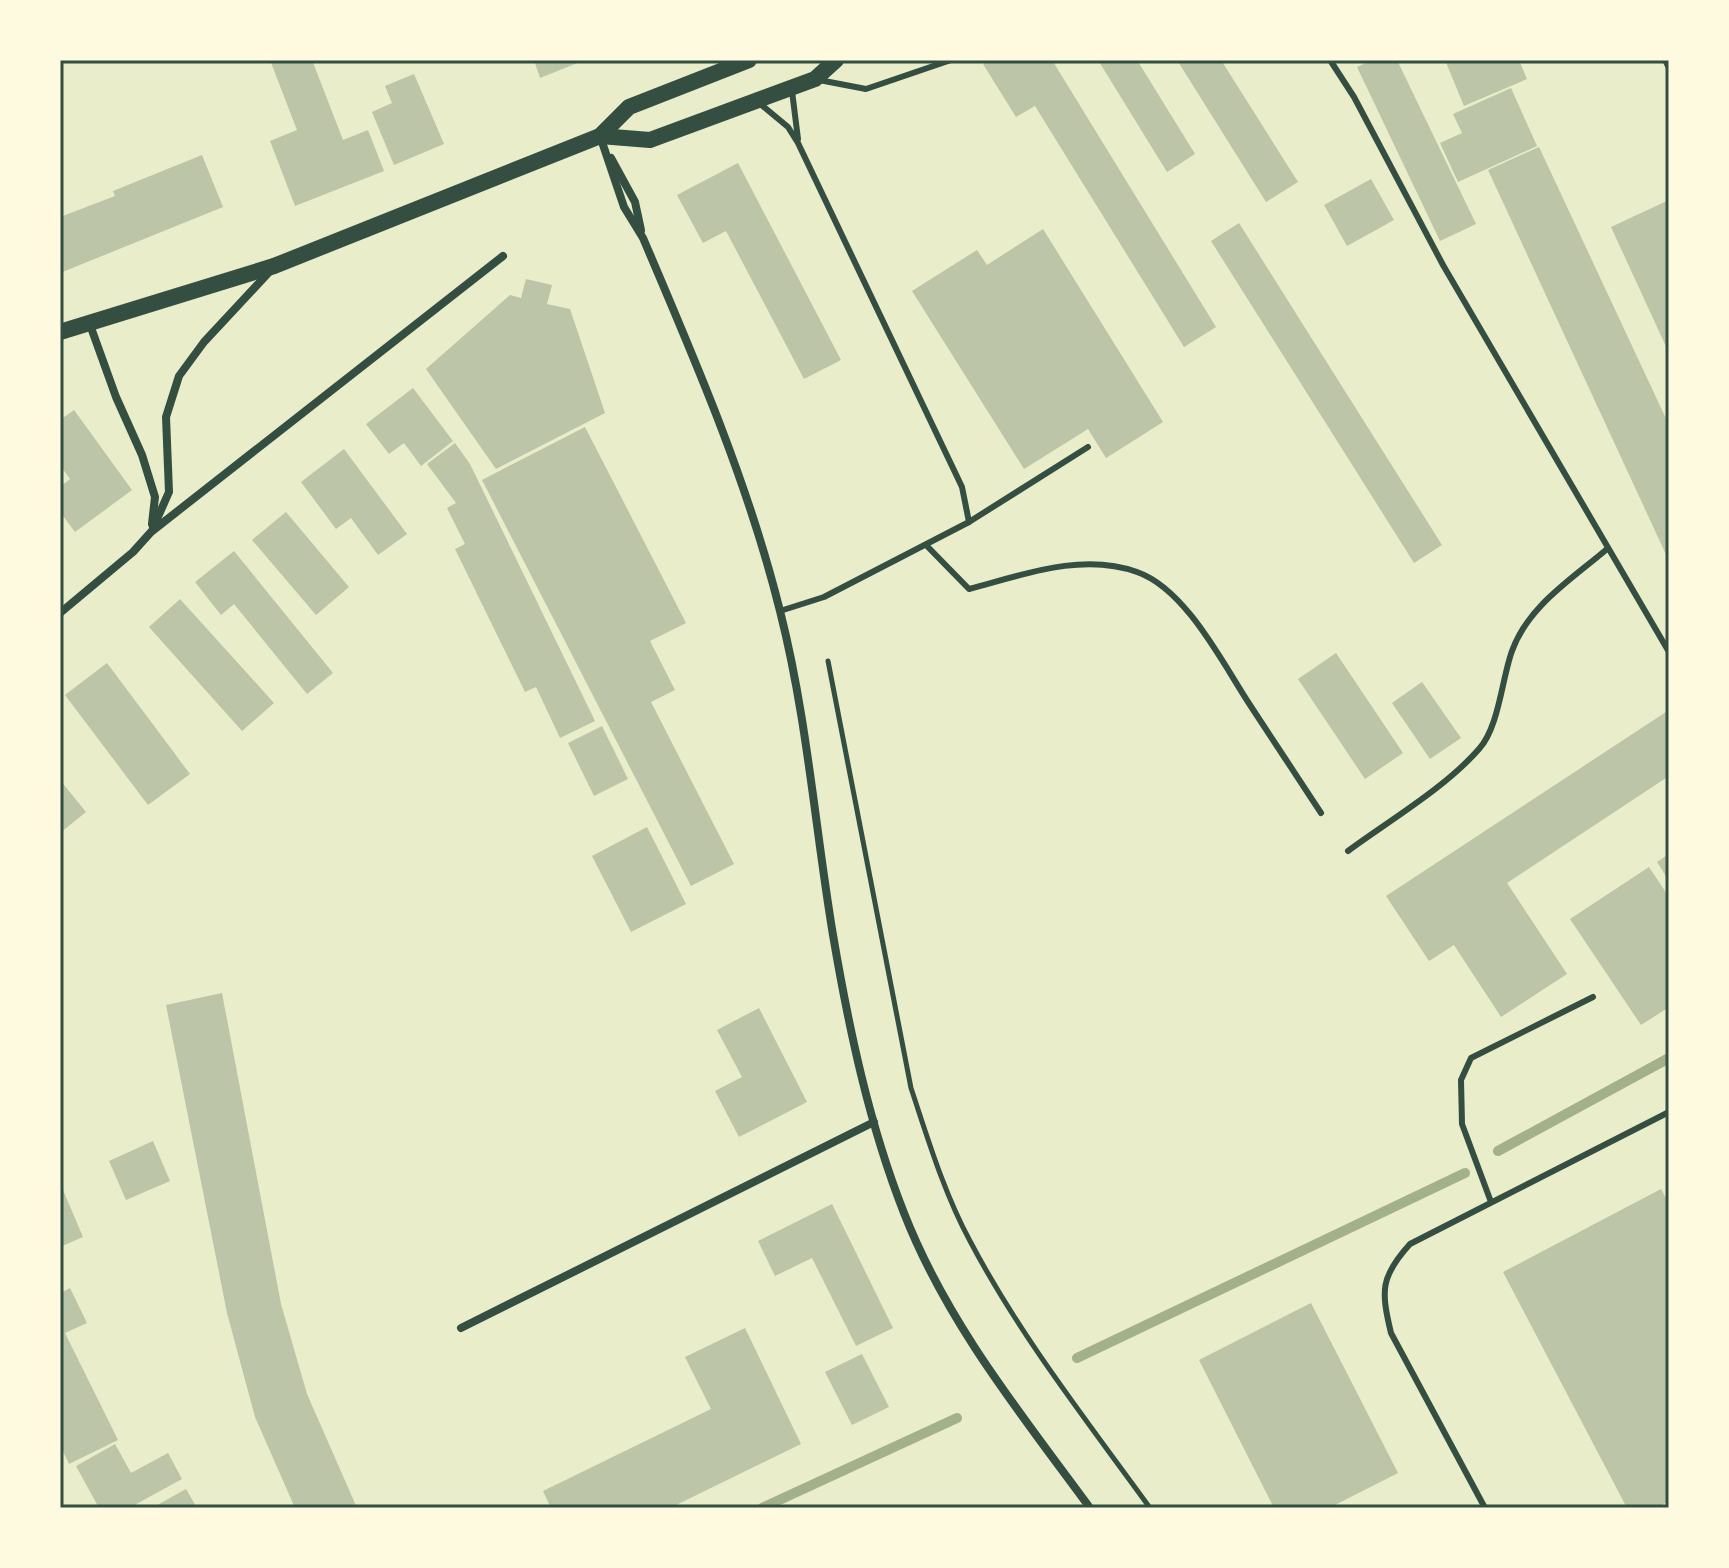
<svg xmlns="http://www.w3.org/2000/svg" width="1729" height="1568" font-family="Barlow,sans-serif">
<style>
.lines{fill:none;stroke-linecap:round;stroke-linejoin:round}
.stream{stroke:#a3b18a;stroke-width:10}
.building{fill:#bcc5a7}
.path{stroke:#344e41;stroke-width:5}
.service{stroke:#344e41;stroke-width:6}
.minor{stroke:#344e41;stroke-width:8}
.secondary{stroke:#344e41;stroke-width:16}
.neatline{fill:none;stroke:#344e41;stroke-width:3}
</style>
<rect width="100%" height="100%" fill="#e9edc9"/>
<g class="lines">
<g class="stream">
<polyline points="1498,1151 1669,1058"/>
<polyline points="1077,1358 1465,1173"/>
<polyline points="762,1508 957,1418"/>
</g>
</g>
<g class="building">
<polygon points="270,60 312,60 343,140 368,130 384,171 295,206 270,141 297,130"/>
<polygon points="534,60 585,60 540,78"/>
<polygon points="988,60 1052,60 1216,327 1184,347 1035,106 1016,117 983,64"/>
<polygon points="1098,60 1137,60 1195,154 1167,172"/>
<polygon points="1177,60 1221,60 1298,182 1266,202"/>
<polygon points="1372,60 1397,60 1476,224 1440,241 1357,67"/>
<polygon points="1445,60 1519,60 1527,79 1464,106"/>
<polygon points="414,74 444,144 394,165 372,112 392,103 385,86"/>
<polygon points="1511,88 1537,146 1458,182 1440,143 1462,133 1453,114"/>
<polygon points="1539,147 1669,425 1669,561 1488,170"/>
<polygon points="202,155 223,207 60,273 60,217 115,196 113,191"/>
<polygon points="738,163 841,360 804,379 726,231 703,243 677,195"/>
<polygon points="1371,179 1394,220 1347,246 1324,205"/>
<polygon points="1669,200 1669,353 1611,227"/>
<polygon points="1239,223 1442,545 1414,563 1211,241"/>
<polygon points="1043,229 1163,422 1106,458 1088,429 1024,469 912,291 977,250 987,265"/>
<polygon points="526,279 552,285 547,304 570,309 605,413 496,469 426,369 510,295 521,298"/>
<polygon points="413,388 453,441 421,466 404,443 389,454 366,424"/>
<polygon points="74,410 132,490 75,532 60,512 60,487 70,479 60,465 60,420"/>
<polygon points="585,427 686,623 650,641 675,690 651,702 734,864 691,886 482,480"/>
<polygon points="455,443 470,464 595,721 560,738 536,687 525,692 455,549 465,544 447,508 456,503 427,464"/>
<polygon points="344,449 407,534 378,555 351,518 336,529 301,482"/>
<polygon points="286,512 349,587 316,615 252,540"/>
<polygon points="234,551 333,673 307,694 234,604 221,615 195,582"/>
<polygon points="180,599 274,703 242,731 149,627"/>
<polygon points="1336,653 1403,753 1365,779 1298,679"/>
<polygon points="107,663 190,774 148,805 65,695"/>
<polygon points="1422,682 1461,738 1430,759 1392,703"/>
<polygon points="1669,710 1669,776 1507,883 1567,974 1501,1017 1454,945 1429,961 1386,896"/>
<polygon points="602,726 628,779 594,796 568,743"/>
<polygon points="60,780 86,812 60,833"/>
<polygon points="647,827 686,904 631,932 592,856"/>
<polygon points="1669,854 1669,881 1657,862"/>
<polygon points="1649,867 1669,897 1669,1007 1641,1025 1570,919"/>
<polygon points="222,993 281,1304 307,1394 357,1508 295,1508 255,1417 227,1313 166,1005"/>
<polygon points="759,1008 807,1102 739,1137 715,1091 742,1077 717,1030"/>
<polygon points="153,1141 170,1181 126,1200 109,1161"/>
<polygon points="60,1183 83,1237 60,1247"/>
<polygon points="1661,1189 1669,1204 1669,1501 1656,1508 1627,1508 1503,1272"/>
<polygon points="832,1204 893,1328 856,1346 812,1258 775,1276 758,1241"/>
<polygon points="70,1288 87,1323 65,1333 118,1440 69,1464 60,1445 60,1293"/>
<polygon points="1311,1303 1398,1473 1329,1508 1274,1508 1199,1360"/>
<polygon points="745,1328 801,1444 670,1508 551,1508 543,1491 711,1409 685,1357"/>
<polygon points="862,1354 889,1407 852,1425 825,1372"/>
<polygon points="115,1444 131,1473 168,1453 182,1479 129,1508 99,1508 76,1466"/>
<polygon points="186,1489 197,1508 152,1508"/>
</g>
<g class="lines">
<path class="path" d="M828 661 911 1088C928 1139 944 1193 970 1241 1020 1336 1087 1421 1150 1508"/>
<g class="service">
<polyline points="1330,60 1354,97 1443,265 1669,652"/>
<polyline points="1665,60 1669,68"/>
<polyline points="819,80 866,89 951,60"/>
<polyline points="792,91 798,139"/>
<polyline points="758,102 788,127 798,143 962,487 969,522 824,597 780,611"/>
<polyline points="969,522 1088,447"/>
<path d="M926 545 969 589C1022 575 1082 552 1137 572 1186 589 1223 664 1250 705 1274 741 1297 777 1321 813"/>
<path d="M1348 851C1390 820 1445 788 1479 749 1499 727 1502 678 1512 651 1528 606 1572 579 1607 549"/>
<polyline points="1491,1202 1462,1124 1461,1080 1471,1058 1593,997"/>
<path d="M1485 1508 1391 1333C1381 1291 1380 1277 1410 1244L1669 1112"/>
</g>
<g class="minor">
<path d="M600 136 624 207 643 238C695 360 748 482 780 611 807 717 815 827 833 935 849 1029 869 1124 904 1213 947 1323 1021 1414 1090 1508"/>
<polyline points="611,158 635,202 641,230"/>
<polyline points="89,322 116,397 142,455 155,497 152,524"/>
<polyline points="153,528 169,492 166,417 179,376 204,342 271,270"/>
<polyline points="60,613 133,552 151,532 503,256"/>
<polyline points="461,1328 874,1122"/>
</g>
<g class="secondary">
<polyline points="600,136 650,140 815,79 836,60"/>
<polyline points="60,332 274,266 600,136 629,107 749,60"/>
</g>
</g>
<rect width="1729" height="1568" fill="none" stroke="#fefae0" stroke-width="124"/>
<rect x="62" y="62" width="1605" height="1444" class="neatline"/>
</svg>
